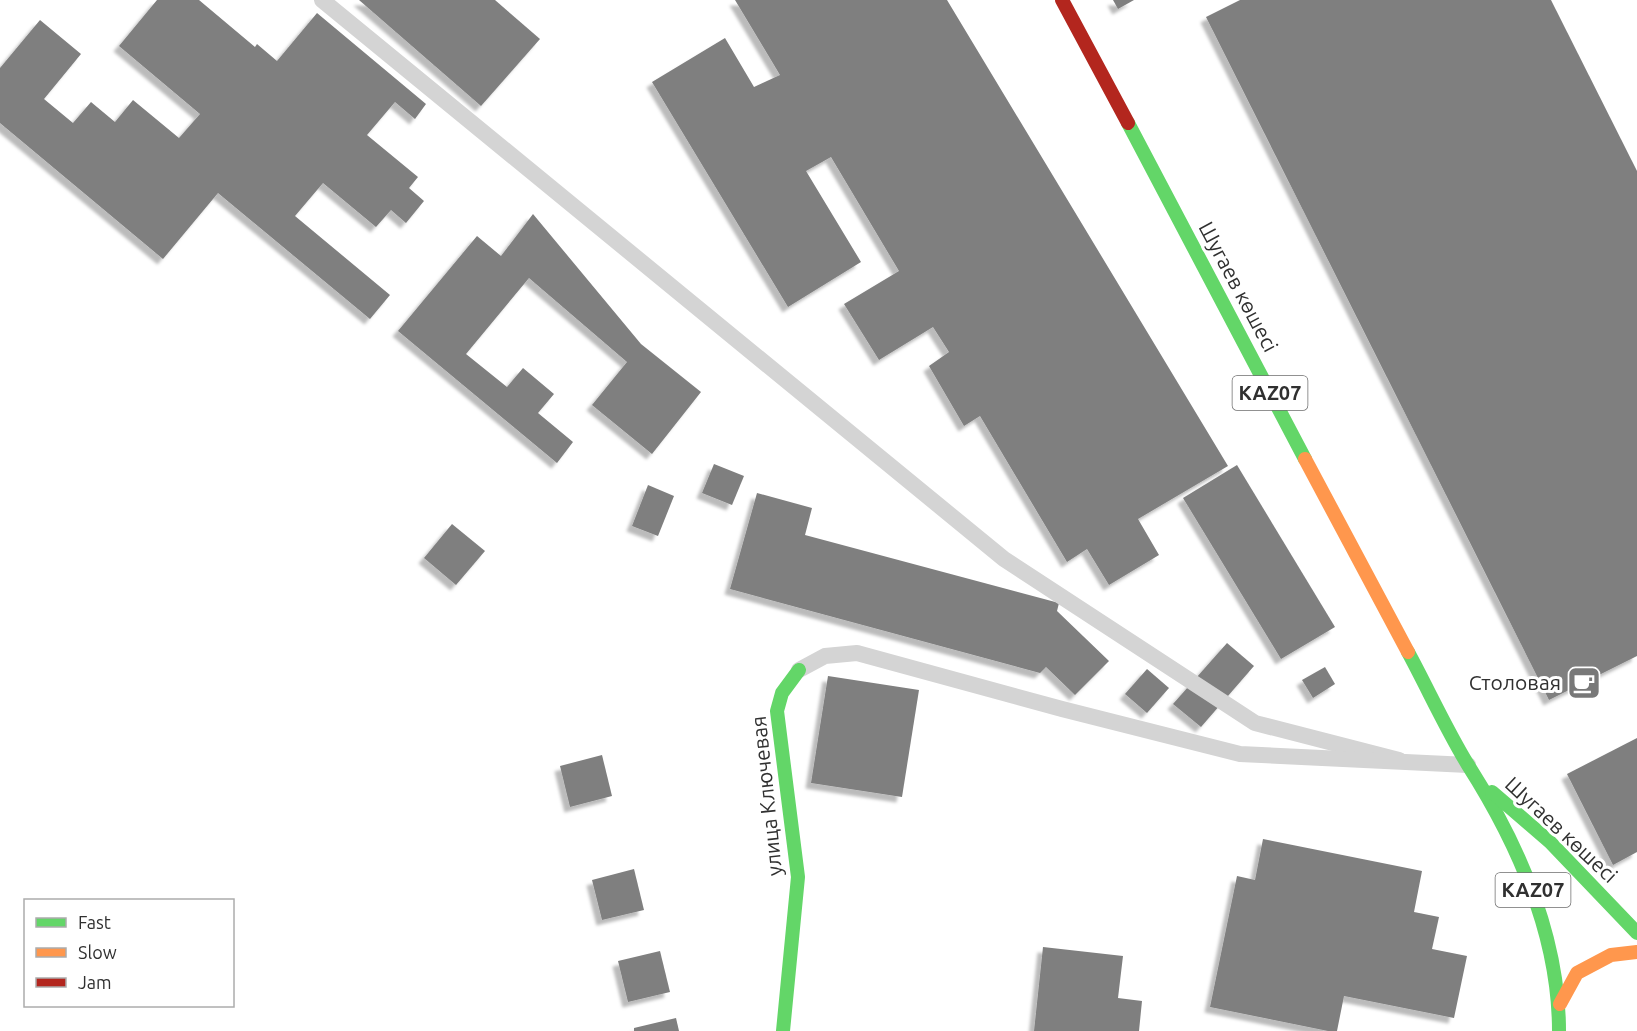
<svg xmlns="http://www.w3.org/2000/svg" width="1637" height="1031" font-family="Ubuntu,sans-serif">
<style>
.building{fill:#7f7f7f;filter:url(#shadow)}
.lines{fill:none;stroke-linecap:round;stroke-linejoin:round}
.lane{stroke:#d4d4d4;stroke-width:16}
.fast{stroke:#63d668;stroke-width:14}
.slow{stroke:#ff974d;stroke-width:14}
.jam{stroke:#b3261e;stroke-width:14}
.labels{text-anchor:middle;stroke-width:6;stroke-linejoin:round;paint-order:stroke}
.shield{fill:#fff;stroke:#6e6e6e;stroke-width:1.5}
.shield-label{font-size:20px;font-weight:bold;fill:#303030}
.street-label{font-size:21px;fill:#303030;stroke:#fff}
.poi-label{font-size:21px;fill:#303030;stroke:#fff;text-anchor:end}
</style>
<defs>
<filter id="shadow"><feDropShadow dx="-5.5" dy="5.5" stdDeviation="1.5" flood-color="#0004"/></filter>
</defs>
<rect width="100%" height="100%" fill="#fff"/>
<g class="building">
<polygon points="157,0 199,0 255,47 257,44 277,61 317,13 426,104 415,119 395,102 367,135 418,177 409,188 424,201 406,223 391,210 376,227 323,183 295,216 390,295 370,319 218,193 163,259 0,123 0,68 40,20 81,54 44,99 73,123 91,102 115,122 133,100 179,138 200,114 119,46"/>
<polygon points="359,0 495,0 540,39 481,106"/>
<polygon points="735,0 947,0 1228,466 1138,519 1159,555 1109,585 1087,549 1067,562 980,416 964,426 929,366 949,352 933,327 879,360 844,304 899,271 831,157 806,171 861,262 788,307 652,82 725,38 754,87 780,75"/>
<polygon points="1113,0 1134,0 1118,9"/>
<polygon points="1240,0 1551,0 1637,171 1637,656 1549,700 1206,17"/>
<polygon points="533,214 641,344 701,392 652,454 592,405 627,362 529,278 466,354 507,387 523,368 554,394 538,413 573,442 557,463 398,331 477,236 501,256"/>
<polygon points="714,464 744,476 732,505 702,493"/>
<polygon points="1237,465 1335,627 1281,659 1183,498"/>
<polygon points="648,485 674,496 658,536 632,526"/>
<polygon points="757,493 812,508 805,535 1059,603 1057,611 1109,661 1075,695 1046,667 1040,673 730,589"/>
<polygon points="452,524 485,551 456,585 424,558"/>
<polygon points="1227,643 1254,666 1201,727 1173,704"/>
<polygon points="1325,667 1335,684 1313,698 1302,680"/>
<polygon points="1147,669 1169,688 1147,713 1125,694"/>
<polygon points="828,676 919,690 902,797 811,783"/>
<polygon points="1637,738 1637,852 1613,865 1567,774"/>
<polygon points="602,755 612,796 570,807 560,766"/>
<polygon points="1263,839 1422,871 1414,912 1439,917 1432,949 1467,956 1454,1018 1344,996 1337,1031 1328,1031 1210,1007 1237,876 1255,880"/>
<polygon points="634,869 644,910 602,920 592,880"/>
<polygon points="1043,947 1123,956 1118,998 1142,1001 1139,1031 1034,1031"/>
<polygon points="660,951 670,992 628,1002 618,961"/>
<polygon points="676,1018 679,1031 634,1031 634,1028"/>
</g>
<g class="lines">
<g class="lane">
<polyline points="322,0 1004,559 1255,723 1399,760"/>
<polyline points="799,670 825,656 857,653 1062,709 1240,754 1468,765"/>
</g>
<g class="fast">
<polyline points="1128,123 1305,459"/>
<path d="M1408 652C1428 689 1446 729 1468 765 1519 845 1559 935 1559 1031"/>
<polyline points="1492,792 1550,842 1637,933"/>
<polyline points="783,1031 798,877 777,711 782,693 799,670"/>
</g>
<g class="slow">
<polyline points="1305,459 1408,652"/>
<polyline points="1560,1004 1577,973 1611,955 1637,952"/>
</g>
<polyline class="jam" points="1062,0 1128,123"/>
</g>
<defs>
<g id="cafe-square" transform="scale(1.725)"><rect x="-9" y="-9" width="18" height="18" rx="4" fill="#787878" stroke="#fff"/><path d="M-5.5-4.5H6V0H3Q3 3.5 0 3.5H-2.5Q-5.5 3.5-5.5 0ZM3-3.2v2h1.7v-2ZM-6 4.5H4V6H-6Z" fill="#fff"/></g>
</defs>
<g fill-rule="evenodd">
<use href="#cafe-square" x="1584" y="683"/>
</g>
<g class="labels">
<g class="shield">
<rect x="1232.5" y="376" width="75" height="34" rx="4.5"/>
<rect x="1495.5" y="873" width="75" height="34" rx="4.5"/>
</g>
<g class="shield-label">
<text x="1270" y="400">KAZ07</text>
<text x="1533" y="897">KAZ07</text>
</g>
<g class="street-label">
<text transform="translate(1238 287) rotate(62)" y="7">Шугаев көшесі</text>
<text transform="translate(767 796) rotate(-96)" y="7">улица Ключевая</text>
<text transform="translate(1561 830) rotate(43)" y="7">Шугаев көшесі</text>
</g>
<g class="poi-label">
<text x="1561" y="690">Столовая</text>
</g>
</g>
<rect x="24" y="899" width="210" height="108" fill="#ffffff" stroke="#acacac" stroke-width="1.5"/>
<rect x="36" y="918" width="30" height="9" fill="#63d668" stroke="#acacac" stroke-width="1.5"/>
<text x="78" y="929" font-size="18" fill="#303030">Fast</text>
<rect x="36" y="948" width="30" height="9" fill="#ff974d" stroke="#acacac" stroke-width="1.5"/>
<text x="78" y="959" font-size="18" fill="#303030">Slow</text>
<rect x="36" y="978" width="30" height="9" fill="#b3261e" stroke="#acacac" stroke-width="1.5"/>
<text x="78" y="989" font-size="18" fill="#303030">Jam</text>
</svg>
